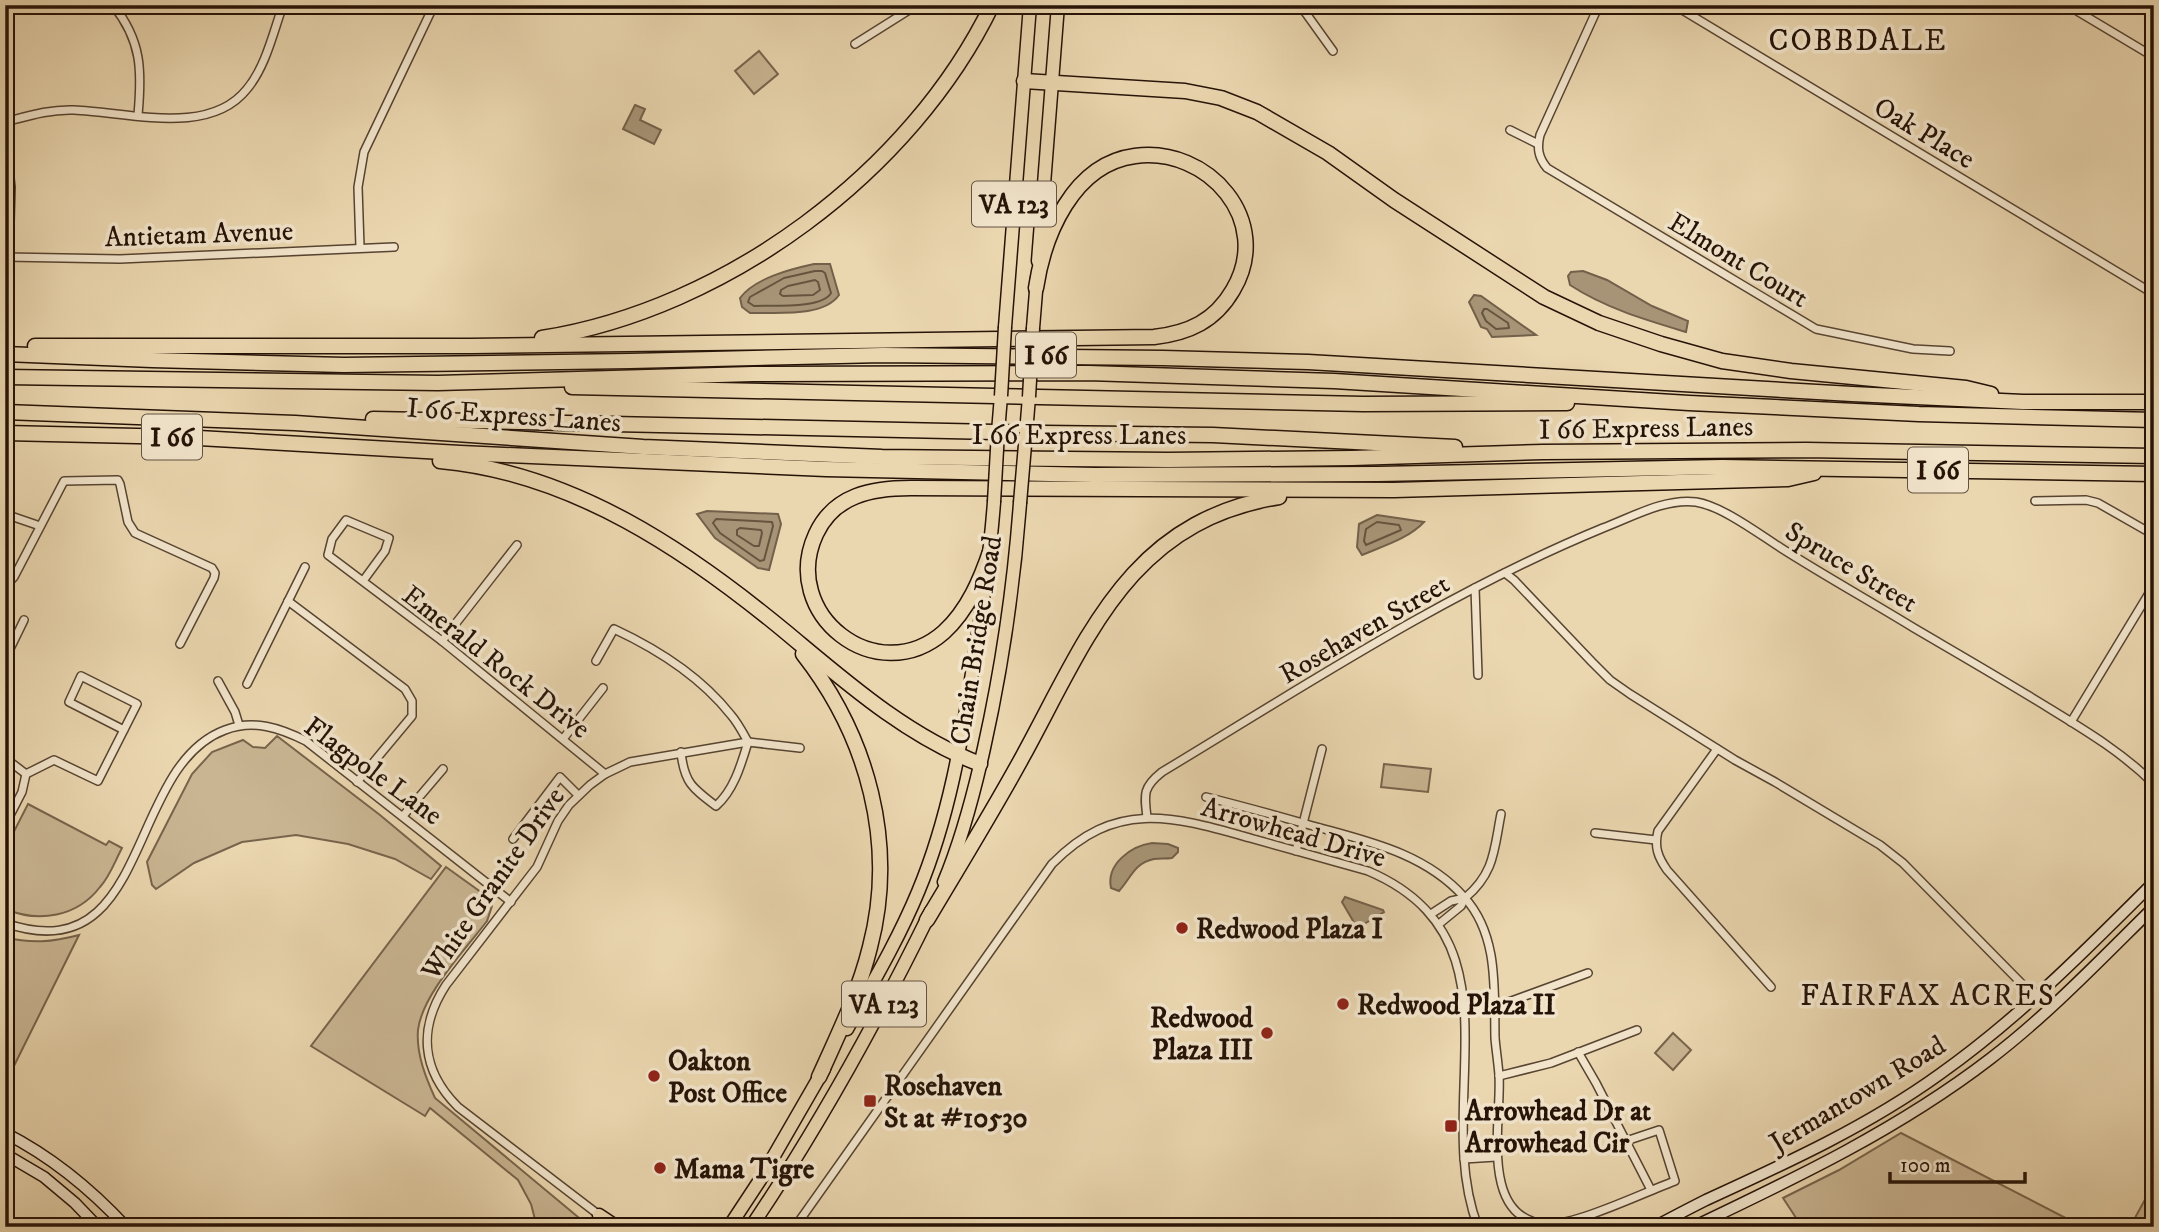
<svg xmlns="http://www.w3.org/2000/svg" width="2159" height="1232" font-family="'IM FELL DW Pica',serif">
<style>
.green{fill:#c9b592;stroke:#78644c;stroke-width:2}
.water{fill:#a79476;stroke:#73604a;stroke-width:2}
.lines{fill:none;stroke-linecap:round;stroke-linejoin:round}
.shore{stroke:#66543e;stroke-width:2}
.street-casing{stroke:#574431;stroke-width:10}
.secondary-casing{stroke:#261307;stroke-width:13}
.primary-casing{stroke:#261307;stroke-width:15}
.highway-casing{stroke:#261307;stroke-width:17}
.street{stroke:#f1e4cb;stroke-width:7}
.secondary{stroke:#f1e4cb;stroke-width:10}
.primary{stroke:#ead6af;stroke-width:12}
.highway{stroke:#ead6af;stroke-width:14}
.primary-bridge-casing{stroke:#261307;stroke-width:15;stroke-linecap:butt}
.primary-bridge{stroke:#ead6af;stroke-width:12}
.poi-dot{fill:#8f2418;stroke:#f1e4cb;stroke-width:2.5}
.labels{text-anchor:middle;stroke-width:7;stroke-linejoin:round;paint-order:stroke}
.shield{fill:#f1e4cb;stroke:#635242;stroke-width:2}
.shield-label{font-size:26px;font-weight:bold;fill:#261307}
.street-label{font-size:28px;fill:#261307;stroke:#f1e4cb}
.poi-label{font-size:28px;font-weight:bold;fill:#261307;stroke:#f1e4cb;text-anchor:start}
.neighbourhood-label{font-size:30px;letter-spacing:2px;fill:#261307;stroke:#f1e4cb}
</style>
<rect width="100%" height="100%" fill="#ead6af"/>
<filter id="stains"><feTurbulence type="fractalNoise" baseFrequency=".00286" numOctaves="4"/><feColorMatrix values="0 0 0 0 .2 0 0 0 0 .09 0 0 0 0 .02 0 0 0 .5 -.17"/></filter>
<radialGradient id="worn" r=".72"><stop offset=".6" stop-color="#630" stop-opacity="0"/><stop offset="1" stop-color="#630" stop-opacity=".3"/></radialGradient>
<g class="green">
<polygon points="759,51 778,74 754,94 735,71"/>
<polygon points="277,736 380,815 441,866 431,879 395,859 348,844 296,835 242,842 194,863 156,889 152,885 147,862 192,774 212,752 243,740 253,747 265,748"/>
<polygon points="1384,764 1431,769 1428,792 1381,787"/>
<path d="M28 804 106 845 109 841 122 848C115 861 110 876 100 887 77 917 39 923 5 909V849Z"/>
<path d="M446 867 489 898 492 906 487 921C465 950 422 995 418 1030 416 1054 426 1078 435 1098L590 1227H537L531 1204 518 1180 430 1108 425 1116 311 1046Z"/>
<path d="M79 935 5 1084V937C31 944 53 942 79 935Z"/>
<polygon points="1673,1033 1691,1050 1673,1070 1655,1053"/>
<polygon points="1901,1133 2083,1227 1802,1227 1783,1198 1839,1170"/>
<polygon points="2154,1183 2154,1227 2130,1227"/>
</g>
<g class="water">
<polygon points="635,105 645,109 640,120 661,130 654,144 623,129"/>
<path d="M814 264H830L839 295C823 318 776 312 750 313L742 307 740 298C755 278 791 269 814 264Z"/>
<path d="M1583 271 1607 280 1652 306 1688 321 1686 332C1646 320 1605 308 1570 285L1568 276 1571 272Z"/>
<polygon points="1474,295 1481,296 1536,335 1492,337 1487,329 1481,327 1469,302"/>
<polygon points="707,511 778,514 781,524 769,570 758,568 715,538 697,514"/>
<path d="M1377 515 1424 522C1408 539 1383 546 1362 555L1357 547 1359 524Z"/>
<path d="M1152 843 1168 844 1178 848V852L1172 858C1166 859 1160 858 1154 859 1134 863 1131 878 1119 891L1111 888C1106 864 1131 846 1152 843Z"/>
<polygon points="1345,897 1383,910 1384,912 1359,927 1356,926 1342,902"/>
</g>
<g class="lines">
<g class="shore">
<path d="M815 271H822L825 273 831 293C822 309 772 305 754 306L748 302 750 297 784 278Z"/>
<polygon points="815,280 818,282 820,290 813,295 783,296 780,294 781,290 788,286"/>
<polygon points="1484,309 1487,309 1508,323 1509,328 1496,329 1486,321 1482,313"/>
<polygon points="716,519 772,522 773,526 764,560 760,561 720,533 713,523"/>
<polygon points="1377,522 1399,525 1401,530 1366,545 1364,541 1366,529"/>
<polygon points="740,528 761,530 762,533 759,546 754,546 737,535 737,530"/>
</g>
<g class="street-casing">
<g id="street">
<path d="M113 5C142 41 142 71 138 115"/>
<polyline points="1300,5 1333,51"/>
<path d="M1599 5 1540 135C1537 148 1538 157 1547 168L1816 329 1913 349 1950 351"/>
<polyline points="1674,5 2154,294"/>
<polyline points="2067,5 2154,57"/>
<polyline points="855,44 917,5"/>
<path d="M5 122C28 116 50 109 74 110 128 112 209 137 247 89 266 66 273 33 283 5"/>
<polyline points="1510,130 1538,144"/>
<polyline points="5,134 11,187 9,257"/>
<polyline points="360,247 358,187 364,152 434,5"/>
<polyline points="5,257 120,259 394,247"/>
<polyline points="2035,501 2086,500 2098,503 2154,535"/>
<polyline points="5,514 40,526"/>
<polyline points="1505,573 1514,580 1592,662 1610,680 1630,694 1735,760 1775,782 1880,845 1903,863 2024,986 2050,1008"/>
<polyline points="363,581 385,551 389,538 346,520 332,539 328,555 442,641 605,774"/>
<polyline points="5,587 14,577 64,481 118,480 120,484 128,522 135,533 212,568 215,573 214,578 180,644"/>
<polyline points="1475,588 1478,675"/>
<polyline points="288,601 405,689 412,701 412,716 357,782"/>
<polyline points="442,641 517,545"/>
<polyline points="5,659 24,620"/>
<path d="M596 661 614 629C657 649 701 677 731 715 738 723 743 733 748 742 741 765 734 790 716 806 692 788 684 782 681 752"/>
<polyline points="218,681 235,712 239,725"/>
<polyline points="247,684 305,567"/>
<polyline points="2071,722 2154,585"/>
<polyline points="563,739 603,688"/>
<path d="M1717 749 1658 831C1654 847 1658 857 1667 870L1771 987"/>
<polyline points="5,758 26,774"/>
<polyline points="26,774 54,760 98,781 137,704 81,676 69,702 124,730"/>
<path d="M1206 797C1242 806 1278 816 1313 826 1367 841 1425 853 1464 897 1499 935 1494 990 1495 1038 1496 1050 1498 1062 1499 1075 1502 1119 1478 1219 1546 1224 1575 1226 1645 1192 1675 1181L1659 1130 1626 1141"/>
<polyline points="403,816 443,769"/>
<path d="M1147 817C1144 794 1143 787 1162 772 1306 685 1447 592 1603 528 1632 517 1665 498 1696 502 1722 506 1759 534 1781 548 1825 576 1870 601 1914 628 1960 655 2007 682 2052 710 2088 732 2124 754 2154 784"/>
<polyline points="5,825 22,792 26,774"/>
<polyline points="1595,833 1656,840"/>
<polyline points="513,839 560,777 578,795"/>
<polyline points="1296,851 1322,749"/>
<path d="M1465 898C1495 873 1494 849 1501 814"/>
<polyline points="1431,914 1451,901 1465,898 1461,906 1439,924"/>
<path d="M5 923C152 974 125 767 225 730 254 719 280 728 306 741L511 902"/>
<polyline points="1495,1007 1588,973"/>
<polyline points="1578,1052 1596,1083 1651,1190"/>
<polyline points="1499,1076 1551,1063 1637,1030"/>
<polyline points="1464,1159 1496,1157"/>
<path d="M599 1215 458 1107C421 1070 418 1028 446 985L537 867 558 821 569 805 590 785 605 774 630 762 748 742 800 748"/>
<path d="M795 1227 1052 864C1116 799 1172 816 1250 838 1289 849 1329 860 1368 871 1528 939 1430 1102 1478 1227"/>
</g>
</g>
<g class="secondary-casing">
<g id="secondary">
<path d="M5 1133C52 1157 90 1188 126 1227"/>
<polyline points="5,1154 44,1177 75,1203 98,1227"/>
<path d="M1654 1227C1671 1218 1688 1209 1706 1200 1787 1163 1868 1126 1940 1074 2019 1018 2086 950 2154 882"/>
<path d="M1693 1227C1796 1178 1899 1129 1990 1059 2049 1014 2101 959 2154 907"/>
</g>
</g>
<g class="primary-casing">
<g id="primary">
<polyline points="1038,261 1058,5"/>
<polyline points="1005,327 1030,5"/>
<polyline points="1033,328 1037,279"/>
<polyline points="998,432 1001,396"/>
<polyline points="1026,433 1029,397"/>
<path d="M944 882C962 839 974 793 984 748 1002 667 1014 585 1020 503"/>
<path d="M847 1029C872 984 898 940 918 892 949 818 962 740 974 660 982 608 990 556 994 502"/>
<polyline points="599,1215 617,1227"/>
<polyline points="729,1227 760,1180 824,1069"/>
<path d="M751 1227C818 1128 878 1019 931 911"/>
</g>
</g>
<g class="highway-casing">
<g id="highway">
<polyline points="1024,81 1185,91 1221,98 1257,112 1328,153 1394,200 1544,297 1599,323 1661,344 1722,361 1791,371 1966,388 1991,394"/>
<path d="M542 338C726 309 911 172 992 5"/>
<path d="M35 346H471L1154 337C1189 333 1215 321 1233 290 1274 221 1208 146 1135 156 1073 164 1044 235 1036 288"/>
<polyline points="5,354 152,360 344,365 630,361 883,355 1163,358 1308,362 1852,394 2023,402 2154,402"/>
<polyline points="5,377 438,383 753,374 1088,373 1334,381 1689,403 1919,414 2154,420"/>
<polyline points="572,387 1363,404 1567,403"/>
<polyline points="5,412 295,423 643,447 882,457 1168,460 1352,458 1543,452 1806,450 2154,456"/>
<polyline points="373,419 1044,433 1213,435 1455,447"/>
<polyline points="5,433 181,437 460,453 826,469 1094,475 1378,474 1722,467 2154,474"/>
<path d="M440 461C573 473 688 551 787 633 847 683 907 736 980 764"/>
<path d="M991 549C981 579 968 610 944 632 877 691 779 614 816 534 834 495 872 488 911 488L1394 490 1788 479 1814 473"/>
<path d="M803 654C868 737 897 844 870 947 859 992 838 1035 819 1077"/>
<path d="M927 920C959 866 993 811 1023 756 1088 637 1129 521 1279 497"/>
</g>
</g>
<use href="#street" class="street"/>
<use href="#secondary" class="secondary"/>
<use href="#primary" class="primary"/>
<use href="#highway" class="highway"/>
<g class="primary-bridge-casing">
<g id="primary-bridge">
<polyline points="1001,396 1005,327"/>
<polyline points="1029,397 1033,328"/>
<polyline points="994,502 998,432"/>
<polyline points="1020,503 1026,433"/>
</g>
</g>
<use href="#primary-bridge" class="primary-bridge"/>
</g>
<g class="poi-dot">
<circle cx="1182" cy="928" r="7"/>
<circle cx="1343" cy="1004" r="7"/>
<circle cx="1267" cy="1033" r="7"/>
<circle cx="654" cy="1076" r="7"/>
<rect x="863" y="1094" width="14" height="14" rx="3.5"/>
<rect x="1444" y="1119" width="14" height="14" rx="3.5"/>
<circle cx="660" cy="1168" r="7"/>
</g>
<g class="labels">
<g class="shield">
<rect x="972" y="181.5" width="84" height="45" rx="5"/>
<rect x="1016" y="332.5" width="60" height="45" rx="5"/>
<rect x="142" y="414.5" width="60" height="45" rx="5"/>
<rect x="1908" y="447.5" width="60" height="45" rx="5"/>
<rect x="842" y="981.5" width="84" height="45" rx="5"/>
</g>
<g class="shield-label">
<text x="1014" y="213">VA 123</text>
<text x="1046" y="364">I 66</text>
<text x="172" y="446">I 66</text>
<text x="1938" y="479">I 66</text>
<text x="884" y="1013">VA 123</text>
</g>
<g class="street-label">
<text transform="translate(1925 132) rotate(31)" y="10">Oak Place</text>
<text transform="translate(199 233) rotate(-2)" y="10">Antietam Avenue</text>
<text transform="translate(1739 259) rotate(31)" y="10">Elmont Court</text>
<text transform="translate(514 414) rotate(4)" y="10">I 66 Express Lanes</text>
<text transform="translate(1646 427) rotate(-1)" y="10">I 66 Express Lanes</text>
<text x="1079" y="444">I 66 Express Lanes</text>
<text transform="translate(1852 566) rotate(31)" y="10">Spruce Street</text>
<text transform="translate(1364 628) rotate(-30)" y="10">Rosehaven Street</text>
<text transform="translate(975 640) rotate(-81)" y="10">Chain Bridge Road</text>
<text transform="translate(497 661) rotate(38)" y="10">Emerald Rock Drive</text>
<text transform="translate(374 770) rotate(36)" y="10">Flagpole Lane</text>
<text transform="translate(1294 831) rotate(16)" y="10">Arrowhead Drive</text>
<text transform="translate(492 883) rotate(-55)" y="10">White Granite Drive</text>
<text transform="translate(1857 1093) rotate(-31)" y="10">Jermantown Road</text>
</g>
<g class="poi-label">
<text x="1196" y="938">Redwood Plaza I</text>
<text x="1357" y="1014">Redwood Plaza II</text>
<text x="1253" y="1027" text-anchor="end">Redwood<tspan x="1253" dy="32">Plaza III</tspan></text>
<text x="668" y="1070">Oakton<tspan x="668" dy="32">Post Office</tspan></text>
<text x="884" y="1095">Rosehaven<tspan x="884" dy="32">St at #10530</tspan></text>
<text x="1465" y="1120">Arrowhead Dr at<tspan x="1465" dy="32">Arrowhead Cir</tspan></text>
<text x="674" y="1178">Mama Tigre</text>
</g>
<g class="neighbourhood-label">
<text x="1858" y="50">COBBDALE</text>
<text x="1928" y="1005">FAIRFAX ACRES</text>
</g>
</g>
<rect width="2159" height="1232" fill="none" stroke="#ead6af" stroke-width="28"/>
<rect x="7" y="7" width="2145" height="1218" fill="none" stroke="#261307" stroke-width="3.5"/>
<rect x="14" y="14" width="2131" height="1204" fill="none" stroke="#261307" stroke-width="2"/>
<path d="M1890 1172v10h135v-10" fill="none" stroke="#261307" stroke-width="3.5"/>
<text x="1900" y="1172" font-size="21" fill="#261307" stroke="#f1e4cb" stroke-width="5" paint-order="stroke">100 m</text>
<rect width="100%" height="100%" filter="url(#stains)"/>
<rect width="100%" height="100%" fill="url(#worn)"/>
</svg>
